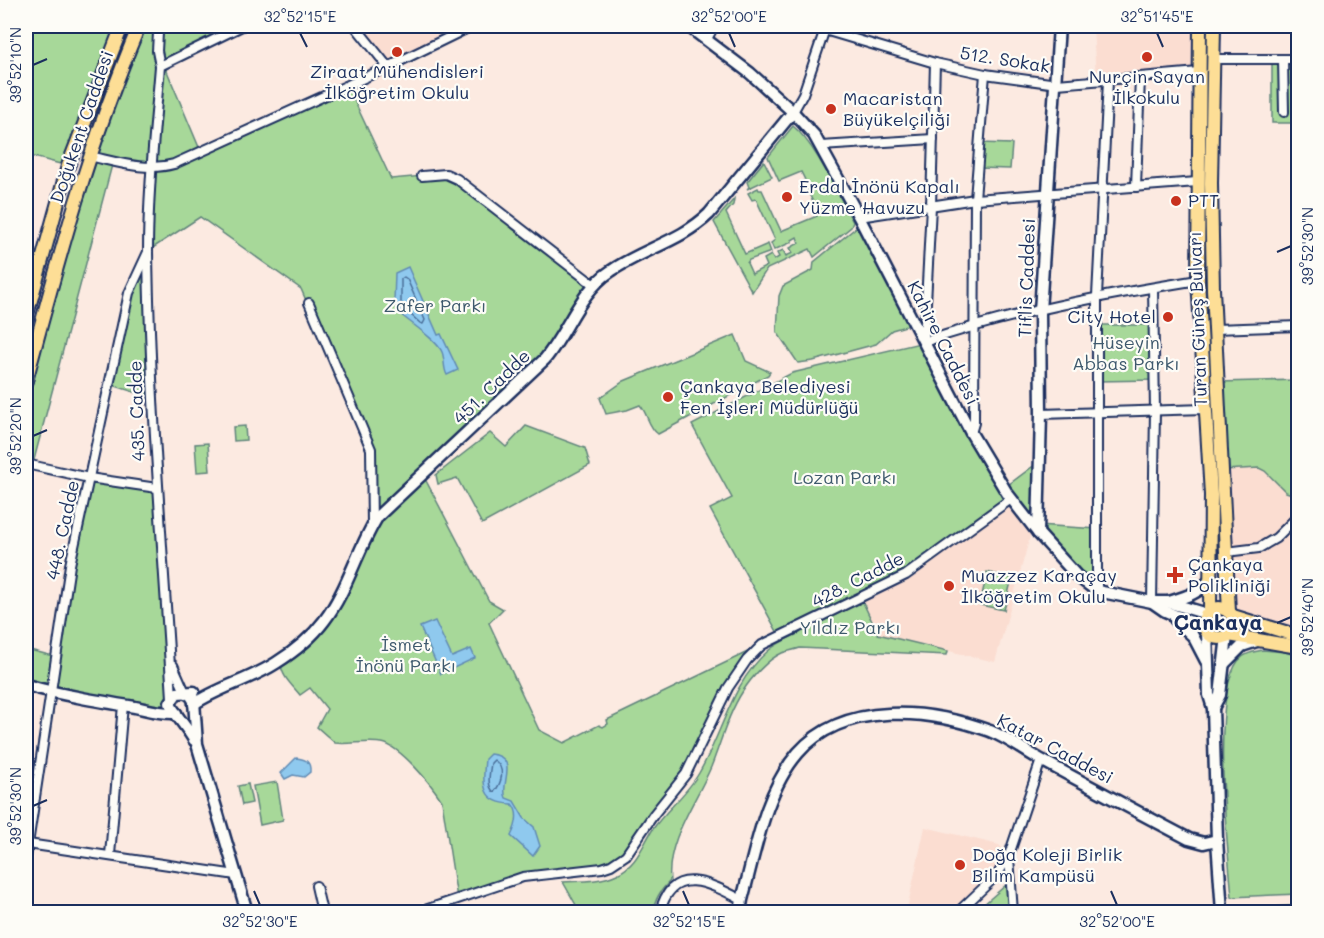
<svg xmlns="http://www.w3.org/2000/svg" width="1324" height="938" font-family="Mali,sans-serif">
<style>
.built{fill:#fbddd1}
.green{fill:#a7d899;stroke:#61847c;stroke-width:1.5}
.water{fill:#8fc9ee;stroke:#618bb4;stroke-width:1.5}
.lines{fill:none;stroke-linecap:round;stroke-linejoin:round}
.shore{stroke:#496d98;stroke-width:1.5}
.street-casing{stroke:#1b2f5e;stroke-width:12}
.secondary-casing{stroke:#1b2f5e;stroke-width:15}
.primary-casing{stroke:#1b2f5e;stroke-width:16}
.street{stroke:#fdfcf7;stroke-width:8}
.secondary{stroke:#fdfcf7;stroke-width:10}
.primary{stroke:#fdde96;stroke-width:12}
.ticks{fill:none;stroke:#1b2f5e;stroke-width:2}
.poi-dot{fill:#c8321e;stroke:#fdfcf7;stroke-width:2}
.labels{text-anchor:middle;stroke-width:4.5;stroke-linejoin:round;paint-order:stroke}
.street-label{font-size:18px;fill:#1b2f5e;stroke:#fdfcf7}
.poi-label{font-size:18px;fill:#1b2f5e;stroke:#fdfcf7;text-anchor:start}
.park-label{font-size:18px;fill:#3e596d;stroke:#fdfcf7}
.quarter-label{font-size:21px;font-weight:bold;fill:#1b2f5e;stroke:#fdfcf7}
.neatline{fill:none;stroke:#1b2f5e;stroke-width:2}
.ticks-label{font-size:15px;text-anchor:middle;fill:#1b2f5e}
</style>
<rect width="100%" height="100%" fill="#fceae1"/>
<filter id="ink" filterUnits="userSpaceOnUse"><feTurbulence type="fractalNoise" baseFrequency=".0167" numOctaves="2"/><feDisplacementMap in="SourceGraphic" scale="12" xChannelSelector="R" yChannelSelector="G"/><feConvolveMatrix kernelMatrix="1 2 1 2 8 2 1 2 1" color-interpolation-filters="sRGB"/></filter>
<g filter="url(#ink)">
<g class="built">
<polygon points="355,26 438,26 447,38 388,67"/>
<polygon points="1093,26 1200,26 1199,72 1096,81"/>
<polygon points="1259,468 1265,471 1286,492 1298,496 1298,638 1253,622 1238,610 1234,604 1224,470"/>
<polygon points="1011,499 1033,526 995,662 878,634 860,597"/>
<polygon points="925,827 999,845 1009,855 998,874 958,912 911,912 907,909"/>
</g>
<g class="green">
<polygon points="26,26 122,26 68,166 26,155"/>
<path d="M139 26H203L218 37 164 64 201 152 347 85 391 179 446 174 594 285 559 342 423 475 489 601 503 609 489 623 539 730 564 743 599 725 603 727 608 724 607 720 762 645 737 672 693 762 632 848 611 865 539 874 457 898 442 801C432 785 400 746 382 743 366 740 350 745 335 743L317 727 327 709 310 688 300 695C292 685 281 676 281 663L325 621 372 525 371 449 301 289 200 217 148 251 153 398 109 384 129 293 148 251 152 168 113 161 26 490V381Z"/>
<rect x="1272" y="59" width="26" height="64"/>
<path d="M793 126C817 146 837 194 853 222L851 227 814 257 810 249 767 269 752 292 714 222 734 199 733 205 726 213 745 254 768 244 771 252 749 260 747 263 752 274 767 266 764 259 771 255 774 260 779 257 777 253 783 250 786 256 793 253 790 248 799 243 797 237 792 240V242L774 250 771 243 775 240 756 199 752 200 748 193 758 188 759 190H762L781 231 817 216 812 206 814 204 803 181 805 180 801 172 779 181 768 157Z"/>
<polygon points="979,143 1012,144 1010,169 978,168"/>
<polygon points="764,161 772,177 747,189 749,187 747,182"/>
<polygon points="858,226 909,325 892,330 876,344 813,361 798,363 777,332 779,296 783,286 813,270 814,262"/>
<polygon points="1098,325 1153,325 1154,380 1098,381"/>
<path d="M735 335 746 361 770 372 768 375 658 434C648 427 648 414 640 405L627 410 606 414 600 398 624 381Z"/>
<path d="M924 342 1004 488 1040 461 1038 525 1098 529 1097 591 1011 499 906 575 861 598 878 634 948 651 947 655 800 648C794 650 788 651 782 653 768 659 751 678 743 691 728 714 721 742 711 767 696 802 666 841 670 881 660 891 655 899 653 912H580L563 882C581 881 600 882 617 874 637 865 642 846 653 829 667 809 687 794 699 773 723 732 731 683 768 651 777 643 789 638 800 633V627L779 635 710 509 732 498 692 425 792 373Z"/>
<polygon points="1298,380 1298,496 1286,492 1265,471 1259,468 1224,470 1218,382"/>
<polygon points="245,426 246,440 234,441 233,427"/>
<polygon points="526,426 585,448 590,465 482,524 457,478 438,484 436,475 490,433 506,447"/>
<polygon points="208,443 210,471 197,472 195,444"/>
<polygon points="89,478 157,488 169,701 158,707 26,685 26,649 53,656"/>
<polygon points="987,572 1012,578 1004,610 980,605"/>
<path d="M1263 650 1285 652 1298 656V894L1232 897C1228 848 1210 698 1238 661 1244 653 1254 652 1263 650Z"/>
<polygon points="277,782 283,820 260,825 253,786"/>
<polygon points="248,784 252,803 242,805 238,786"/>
<polygon points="1006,885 1009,912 975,912"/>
<polygon points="1298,905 1298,912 1273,912 1274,907"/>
</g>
<g class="water">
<path d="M408 267 438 335 441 334 458 370 447 375C443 368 445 359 442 352 437 340 409 322 399 313L394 302 395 273Z"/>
<polygon points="435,621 452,657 471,649 475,658 441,674 420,627"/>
<path d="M490 754C521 757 499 784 506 798L514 801 524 818 534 827 540 846 533 856 511 836C516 826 520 813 512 804 480 803 483 783 485 759Z"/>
<path d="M296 758C305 759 311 761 310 772L304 777 293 775 285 779 281 773Z"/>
</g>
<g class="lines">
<g class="shore">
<polygon points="404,277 407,279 425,320 423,324 420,323 401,306 401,279"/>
<path d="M494 760C506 768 502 783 494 792 486 786 490 772 491 763Z"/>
</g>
<g class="street-casing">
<g id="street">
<polyline points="355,26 388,67"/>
<polyline points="811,26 935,63 985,74 1057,84 1199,72"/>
<polyline points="158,33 157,51 160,66"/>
<polyline points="707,39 714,26"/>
<polyline points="1214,59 1298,59"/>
<polyline points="1283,59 1284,112"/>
<path d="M935 63 931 206 924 342C1012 312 1105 295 1198 280"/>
<polyline points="793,112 803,94 826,26"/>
<polyline points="821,146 933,139"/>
<path d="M89 156C117 162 146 172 174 164L388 67 472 26"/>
<polyline points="422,176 446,174 457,179 594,285"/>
<polyline points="1136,187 1140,77"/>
<polyline points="859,217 975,199 1197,182"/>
<polyline points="309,303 371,449 372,525"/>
<polyline points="1215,329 1298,326"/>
<polyline points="1041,414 1205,409"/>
<polyline points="971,433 974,423 975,199 985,74"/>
<polyline points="26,464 89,478 157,488"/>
<polyline points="1226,552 1259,548 1276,538 1298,516"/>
<polyline points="1097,591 1097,296 1108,81"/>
<polyline points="1152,602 1155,411 1153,288"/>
<polyline points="173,665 185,692"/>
<path d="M172 698C163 550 150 401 148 252 148 190 155 128 160 66L242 26"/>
<polyline points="26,795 35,797"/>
<polyline points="28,844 236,875"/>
<polyline points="110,855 123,705"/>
<polyline points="26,857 70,565 129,293 148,252"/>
<polyline points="1009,857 1013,912"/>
<polyline points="316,886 322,912"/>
<polyline points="419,912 523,877 602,868 611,865 626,855 654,814 686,774 728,688 747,660 762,645 906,575 1011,499"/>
<path d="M660 912C672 863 710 883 742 900"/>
<polyline points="958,912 998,874 1009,855 1041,760"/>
</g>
</g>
<g class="secondary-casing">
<g id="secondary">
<polyline points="688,26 750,73 793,112 814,135 859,217 971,433 1007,493 1038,533 1077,576 1097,591 1152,602 1165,611 1205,628"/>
<polyline points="1038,533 1041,414 1040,311 1059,26"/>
<polyline points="1152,602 1167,602 1207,614"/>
<path d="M1169 602C1185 597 1198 594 1210 580"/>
<polyline points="1175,619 1193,636 1206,661"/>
<polyline points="1207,632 1209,695 1213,708 1217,840 1222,912"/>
<polyline points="1223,665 1242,646 1257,641"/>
<path d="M26 685C61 695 98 701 135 707 149 710 161 714 176 713"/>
<path d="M194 692 177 693 170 703C172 711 189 730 194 740"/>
<polyline points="187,693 191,696 194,701 197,744 247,912"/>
<path d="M194 704C219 687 250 680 276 663 292 653 312 637 324 621 348 590 357 549 378 516L545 359C568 331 580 291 611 271 643 249 681 241 709 214L793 112"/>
<polyline points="1213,708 1220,695 1227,636"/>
<path d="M740 912 742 900C755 852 765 791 798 753 844 700 930 709 990 731 1010 739 1026 752 1045 762 1093 788 1141 814 1189 839L1204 843 1217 840"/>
</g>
</g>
<g class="primary-casing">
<g id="primary">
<polyline points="1200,26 1198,280 1211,495 1210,611"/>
<polyline points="1214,26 1211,183 1213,289 1229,612"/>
<polyline points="26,318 68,166 122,26"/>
<path d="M26 381C58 260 90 141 139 26"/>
<circle cx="1219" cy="623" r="15"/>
<polyline points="1233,616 1298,636"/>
<polyline points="1229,635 1298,647"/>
</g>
</g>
<use href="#street" class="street"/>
<use href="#secondary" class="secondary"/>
<use href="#primary" class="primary"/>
</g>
</g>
<path class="ticks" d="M300 33 307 47M729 33 735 47M1157 33 1163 47M33 65 47 59M1277 252 1291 246M33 436 47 430M1277 623 1291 617M33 806 47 800M254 891 260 905M683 891 689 905M1111 891 1117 905"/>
<g class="poi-dot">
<circle cx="397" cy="52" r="6"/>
<circle cx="1147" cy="57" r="6"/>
<circle cx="831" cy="109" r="6"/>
<circle cx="787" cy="197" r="6"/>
<circle cx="1176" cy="201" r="6"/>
<circle cx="1168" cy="317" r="6"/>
<circle cx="668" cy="397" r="6"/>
<path d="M1172 566h6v6h6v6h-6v6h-6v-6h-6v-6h6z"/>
<circle cx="949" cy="586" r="6"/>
<circle cx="960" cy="865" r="6"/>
</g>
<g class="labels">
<g class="street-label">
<text transform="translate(1005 60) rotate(9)" y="6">512. Sokak</text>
<text transform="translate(82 127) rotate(-71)" y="6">Doğukent Caddesi</text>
<text transform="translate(1027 278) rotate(-88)" y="6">Tiflis Caddesi</text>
<text transform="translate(1198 319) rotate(-92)" y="6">Turan Güneş Bulvarı</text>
<text transform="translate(943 343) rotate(63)" y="6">Kahire Caddesi</text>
<text transform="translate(492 387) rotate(-44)" y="6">451. Cadde</text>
<text transform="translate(137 411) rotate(-92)" y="6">435. Cadde</text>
<text transform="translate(63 530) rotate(-78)" y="6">448. Cadde</text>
<text transform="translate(858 580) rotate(-27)" y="6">428. Cadde</text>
<text transform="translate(1055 749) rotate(28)" y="6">Katar Caddesi</text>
</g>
<g class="poi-label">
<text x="397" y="78" text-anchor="middle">Ziraat Mühendisleri<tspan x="397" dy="21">İlköğretim Okulu</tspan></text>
<text x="1147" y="83" text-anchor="middle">Nurçin Sayan<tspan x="1147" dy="21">İlkokulu</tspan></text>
<text x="843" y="105">Macaristan<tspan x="843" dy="21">Büyükelçiliği</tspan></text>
<text x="799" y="193">Erdal İnönü Kapalı<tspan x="799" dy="21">Yüzme Havuzu</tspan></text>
<text x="1188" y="207">PTT</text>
<text x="1156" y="323" text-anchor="end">City Hotel</text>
<text x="680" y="393">Çankaya Belediyesi<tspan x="680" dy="21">Fen İşleri Müdürlüğü</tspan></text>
<text x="1188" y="571">Çankaya<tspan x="1188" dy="21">Polikliniği</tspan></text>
<text x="961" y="582">Muazzez Karaçay<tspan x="961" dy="21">İlköğretim Okulu</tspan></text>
<text x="972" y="861">Doğa Koleji Birlik<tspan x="972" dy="21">Bilim Kampüsü</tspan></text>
</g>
<g class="park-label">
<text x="435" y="312">Zafer Parkı</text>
<text x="1126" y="349">Hüseyin<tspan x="1126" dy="21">Abbas Parkı</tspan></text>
<text x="845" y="484">Lozan Parkı</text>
<text x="850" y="634">Yıldız Parkı</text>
<text x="406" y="651">İsmet<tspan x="406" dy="21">İnönü Parkı</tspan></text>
</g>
<g class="quarter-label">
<text x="1218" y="630">Çankaya</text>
</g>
</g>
<rect width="1324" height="938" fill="none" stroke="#fdfcf7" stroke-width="66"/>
<rect x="33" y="33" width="1258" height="872" class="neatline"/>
<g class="ticks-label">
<text x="300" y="22">32°52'15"E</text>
<text x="729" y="22">32°52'00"E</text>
<text x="1157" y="22">32°51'45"E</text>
<text transform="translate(16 65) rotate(-90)" y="5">39°52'10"N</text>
<text transform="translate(1308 246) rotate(-90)" y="5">39°52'30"N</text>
<text transform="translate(16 436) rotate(-90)" y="5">39°52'20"N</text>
<text transform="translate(1308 617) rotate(-90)" y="5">39°52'40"N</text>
<text transform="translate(16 806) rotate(-90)" y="5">39°52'30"N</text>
<text x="260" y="927">32°52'30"E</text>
<text x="689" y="927">32°52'15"E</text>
<text x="1117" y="927">32°52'00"E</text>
</g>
</svg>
